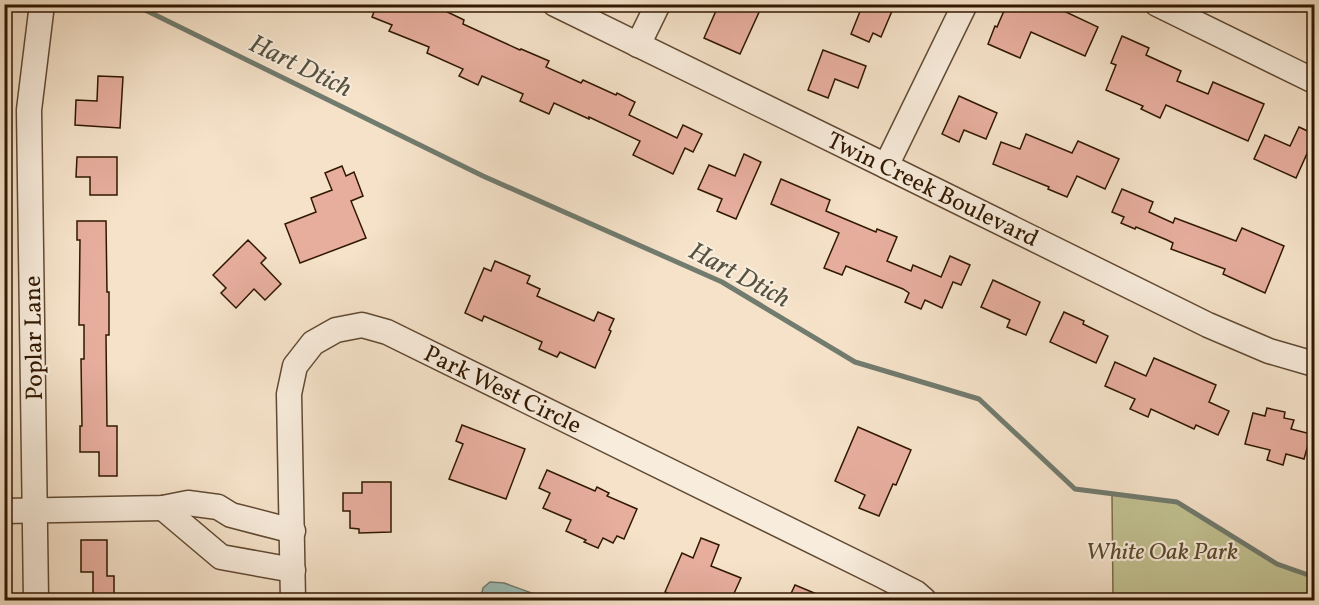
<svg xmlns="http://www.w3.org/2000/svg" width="1319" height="605" font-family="Vollkorn,serif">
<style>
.green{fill:#c2c292;stroke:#796d4a;stroke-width:1.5}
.water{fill:#9cbdb6;stroke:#717b6e;stroke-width:1.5}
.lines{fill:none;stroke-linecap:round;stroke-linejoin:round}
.stream{stroke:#717b6e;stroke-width:5}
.building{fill:#e7ae9e;stroke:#301801;stroke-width:1.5}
.minor-casing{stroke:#614a33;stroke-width:27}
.minor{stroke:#f8ecdc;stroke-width:24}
.labels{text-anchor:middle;stroke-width:4.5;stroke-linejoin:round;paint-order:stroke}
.street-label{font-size:24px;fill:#301801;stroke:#f8ecdc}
.park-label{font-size:24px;font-style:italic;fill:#5c4b2c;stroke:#f8ecdc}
.water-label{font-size:26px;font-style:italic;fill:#565240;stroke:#f8ecdc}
</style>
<rect width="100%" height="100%" fill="#f5e2c9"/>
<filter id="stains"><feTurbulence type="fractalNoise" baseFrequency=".00333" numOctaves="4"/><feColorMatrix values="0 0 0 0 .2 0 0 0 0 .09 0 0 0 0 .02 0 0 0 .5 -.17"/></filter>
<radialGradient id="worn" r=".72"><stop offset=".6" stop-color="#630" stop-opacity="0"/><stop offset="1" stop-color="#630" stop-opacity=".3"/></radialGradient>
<polygon class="green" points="1112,494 1177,502 1277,564 1314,577 1314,600 1113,600"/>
<polygon class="water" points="490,582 504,583 551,600 480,600 483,588"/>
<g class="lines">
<polyline class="stream" points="133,4 483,176 722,282 855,362 979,399 1075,489 1177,502 1277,564 1314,577"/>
</g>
<g class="building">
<polygon points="377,4 431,4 464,20 463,24 520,50 521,49 549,61 546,67 581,83 583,80 616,95 617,93 635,102 629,115 677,138 683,125 702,134 693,152 685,148 673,174 633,155 640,141 589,117 589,119 554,103 549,114 520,101 523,94 482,76 478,85 459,76 463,69 427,53 429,47 389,31 392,25 372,17"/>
<polygon points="719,4 749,4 760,10 740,54 704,38"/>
<polygon points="863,4 895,4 881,37 873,33 869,42 851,34"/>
<polygon points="1007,4 1049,4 1098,27 1085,56 1031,32 1020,58 988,44 995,26 997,27"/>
<polygon points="1122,36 1149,48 1146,55 1181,71 1177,81 1208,94 1213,82 1264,104 1248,141 1166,105 1160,118 1141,109 1143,106 1106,90 1116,65 1111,63"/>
<polygon points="823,50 866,66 858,88 835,79 828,98 808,90"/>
<polygon points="98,76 123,77 120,128 75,125 76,100 97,101"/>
<polygon points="959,96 997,113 986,139 964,130 959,142 942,134"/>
<polygon points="1299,127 1314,134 1314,138 1296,178 1254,159 1265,135 1290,146"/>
<polygon points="1026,134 1072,153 1078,141 1119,159 1105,189 1077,176 1067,197 1048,189 1049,187 993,164 1001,142 1020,149"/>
<polygon points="744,154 761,162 736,219 717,211 722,199 698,189 709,165 735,176"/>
<polygon points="77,157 117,157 117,195 90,195 90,177 76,177"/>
<polygon points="342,166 346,176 354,172 363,196 351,201 366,238 300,263 285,224 316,212 311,198 332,190 325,173"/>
<polygon points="781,179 830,200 826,211 876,232 877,229 897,237 887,261 911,271 913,265 941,277 950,256 970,265 961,285 953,282 942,308 925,300 921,309 905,302 909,293 903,289 846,266 842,275 824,268 839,233 771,204"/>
<polygon points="1122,189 1153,202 1149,212 1173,223 1175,218 1236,241 1242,228 1284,246 1265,293 1223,274 1225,269 1171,249 1173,243 1167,240 1136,227 1135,229 1121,223 1124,217 1112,212"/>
<polygon points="77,221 106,221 107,292 109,292 109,335 106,335 107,426 117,426 117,476 99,476 99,452 80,452 80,426 82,426 81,359 84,359 84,325 79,325 80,240 77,240"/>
<polygon points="248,240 266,258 261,263 281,284 265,300 254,289 236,308 221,293 226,288 213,275"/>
<polygon points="495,261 530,276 527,283 540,289 537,296 594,321 598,312 614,319 609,330 611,331 595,368 560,352 557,357 539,349 542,342 484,316 482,321 465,313 484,268 491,271"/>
<polygon points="993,280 1040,302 1026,335 1007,327 1010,320 981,307"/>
<polygon points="1064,312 1084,321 1083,324 1108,336 1096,363 1050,342"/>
<polygon points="1154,358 1216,385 1209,402 1229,411 1218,435 1196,425 1194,429 1151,409 1148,417 1130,409 1135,399 1105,386 1115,362 1146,376"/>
<polygon points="1267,408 1285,412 1284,418 1294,420 1291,429 1311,434 1304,459 1286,454 1283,465 1267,460 1270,450 1245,444 1253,413 1265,416"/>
<polygon points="462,425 525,449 506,499 449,479 463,444 456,441"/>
<polygon points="858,427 911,450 896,485 893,484 879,516 859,508 865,495 835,481"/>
<polygon points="547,470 595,491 597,487 609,493 607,496 637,509 624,539 617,536 613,543 603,538 598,548 584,542 586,540 566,531 571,520 543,508 550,493 539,488"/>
<polygon points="362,482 391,482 391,532 359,533 359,529 350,528 350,511 343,511 343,493 362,493"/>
<polygon points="701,538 719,545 711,566 741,578 731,600 684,600 665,592 682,553 693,558"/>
<polygon points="81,540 107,540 107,576 114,576 114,596 93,596 93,572 81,572"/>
<polygon points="795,585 831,600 788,600"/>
</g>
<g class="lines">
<g class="minor-casing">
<g id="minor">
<polyline points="555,4 886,166 1208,325 1269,351 1314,364"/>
<polyline points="1157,4 1314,81"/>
<polyline points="638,45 658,4"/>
<polyline points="886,166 965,4"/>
<polyline points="163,508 221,557 293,570"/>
<polyline points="4,511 163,508 188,503 218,507 231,515 293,531"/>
<polyline points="36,600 29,110 42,4"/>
<polyline points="293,600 289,394 295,366 313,343 336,330 362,325 387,332 879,574 916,593 924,600"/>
</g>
</g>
<use href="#minor" class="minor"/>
</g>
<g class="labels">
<g class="street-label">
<text transform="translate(933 189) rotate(26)" y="8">Twin Creek Boulevard</text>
<text transform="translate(33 338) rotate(-91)" y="8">Poplar Lane</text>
<text transform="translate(503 389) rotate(26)" y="8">Park West Circle</text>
</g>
<g class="park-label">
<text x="1162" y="559">White Oak Park</text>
</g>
<g class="water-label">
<text transform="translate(301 65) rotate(26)" y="9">Hart Dtich</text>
<text transform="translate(740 274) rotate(28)" y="9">Hart Dtich</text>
</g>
</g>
<rect width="1319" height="605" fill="none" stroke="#f5e2c9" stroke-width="24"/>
<rect x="6" y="6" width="1307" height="593" fill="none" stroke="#301801" stroke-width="3"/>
<rect x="12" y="12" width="1295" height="581" fill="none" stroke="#301801" stroke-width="1.5"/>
<rect width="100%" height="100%" filter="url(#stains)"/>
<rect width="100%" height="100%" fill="url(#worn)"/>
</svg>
